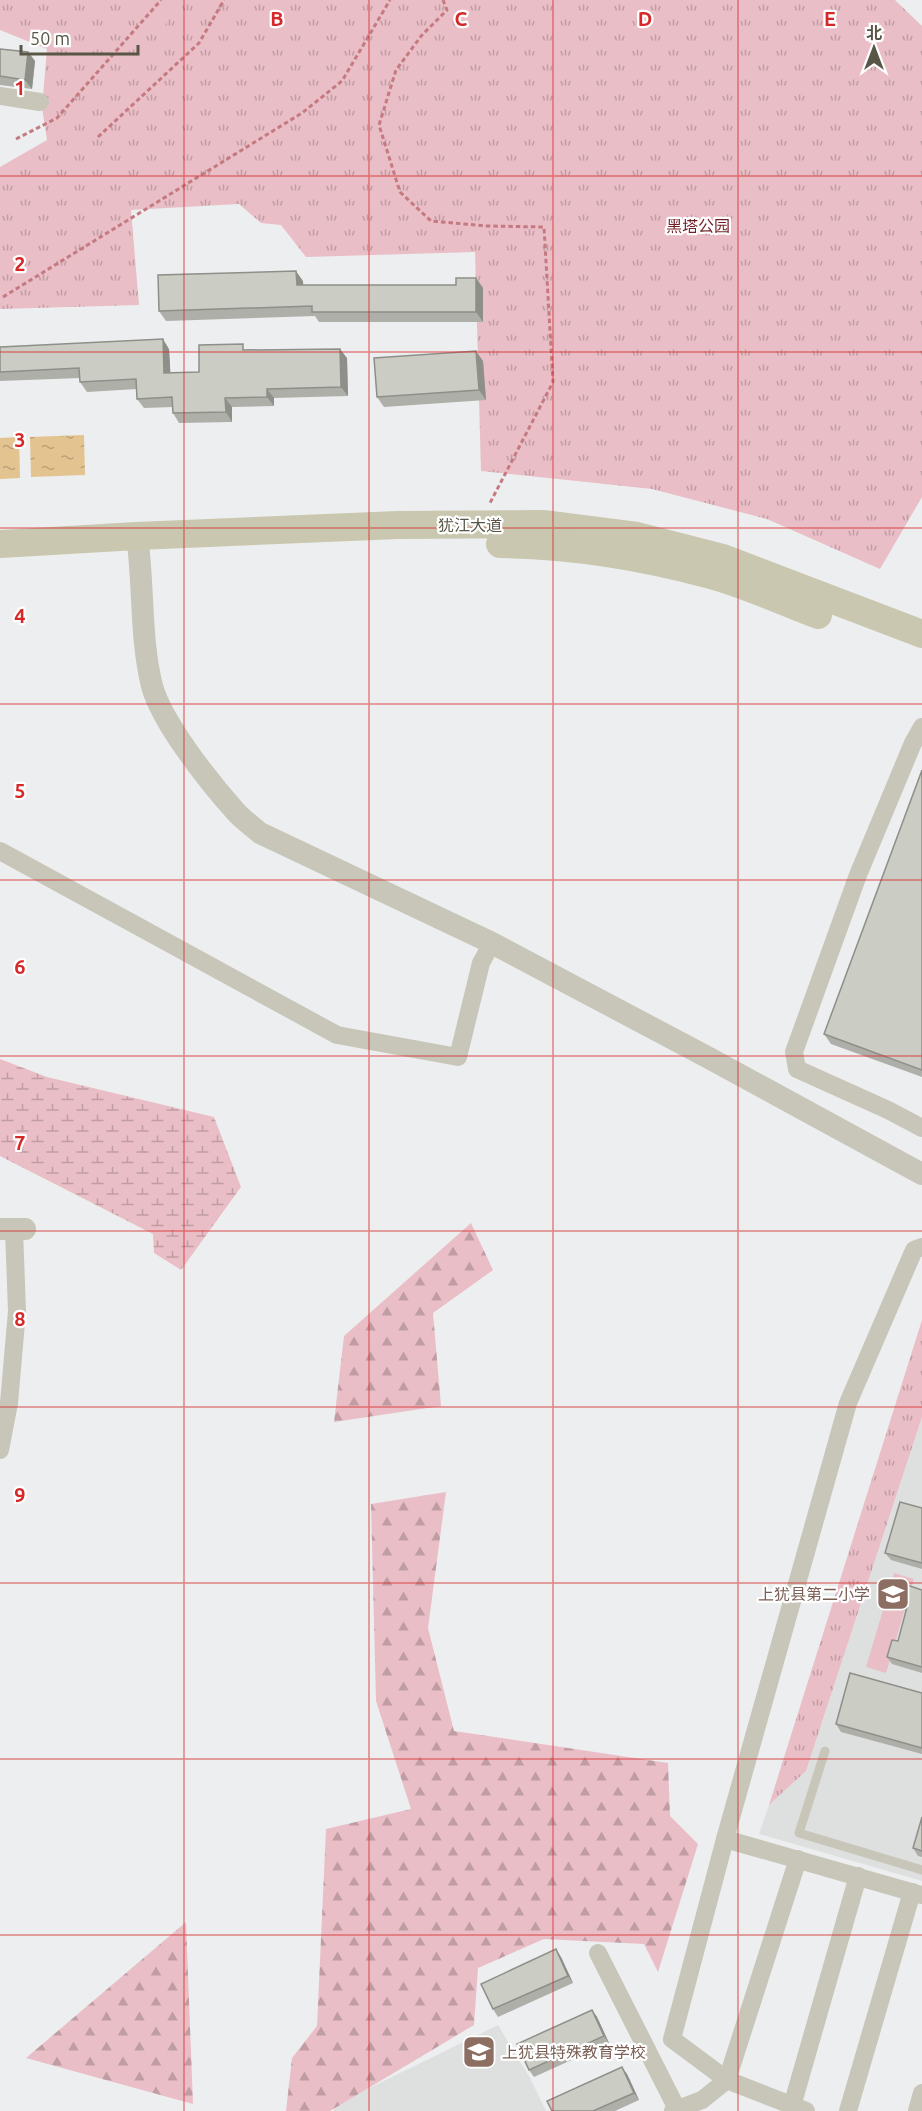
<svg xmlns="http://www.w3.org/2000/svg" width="922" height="2111" font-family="Ubuntu,'Noto Sans SC',sans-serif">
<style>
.education{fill:#dee0e0}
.grass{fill:url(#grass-tufts)}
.forest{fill:url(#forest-firs)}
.wetland{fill:url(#wetland-marsh)}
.pitch{fill:#eabec7}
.water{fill:url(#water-ripples)}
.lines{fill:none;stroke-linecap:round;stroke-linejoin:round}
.path{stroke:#c47a80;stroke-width:3;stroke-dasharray:4.5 3;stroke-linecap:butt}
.service{stroke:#c8c6b9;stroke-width:9}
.minor{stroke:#c8c6b9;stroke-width:18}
.tertiary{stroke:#c8c6b9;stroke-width:22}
.primary{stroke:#c9c7af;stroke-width:28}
.wall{fill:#afafa9}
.shaded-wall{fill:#8e8f89}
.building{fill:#cbccc4;stroke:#8e8f89;stroke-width:1.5}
.grid{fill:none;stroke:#d62828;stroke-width:1.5;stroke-opacity:0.55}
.labels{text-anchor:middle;stroke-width:4.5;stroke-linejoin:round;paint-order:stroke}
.park-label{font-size:16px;fill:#721f26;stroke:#fff}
.street-label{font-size:16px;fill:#585647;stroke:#fff}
.education-label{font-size:16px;fill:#785e54;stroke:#fff;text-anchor:end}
.grid-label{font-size:20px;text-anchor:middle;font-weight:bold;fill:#d62828;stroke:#fff;stroke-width:4.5;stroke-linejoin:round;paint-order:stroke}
</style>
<defs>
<pattern id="grass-tufts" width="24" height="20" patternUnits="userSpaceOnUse" patternTransform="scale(1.5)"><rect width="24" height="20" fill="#eabec7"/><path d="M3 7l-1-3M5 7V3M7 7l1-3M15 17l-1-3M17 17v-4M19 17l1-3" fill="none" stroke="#c09da3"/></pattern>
<pattern id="forest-firs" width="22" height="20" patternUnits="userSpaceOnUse" patternTransform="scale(1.5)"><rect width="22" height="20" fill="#eabec7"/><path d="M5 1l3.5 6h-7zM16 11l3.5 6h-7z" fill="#c09da3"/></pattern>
<pattern id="wetland-marsh" width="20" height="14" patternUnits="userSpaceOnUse" patternTransform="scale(1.5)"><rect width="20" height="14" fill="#eabec7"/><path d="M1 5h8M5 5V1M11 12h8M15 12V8" fill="none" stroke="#c09da3"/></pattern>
<pattern id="water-ripples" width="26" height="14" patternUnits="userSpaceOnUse" patternTransform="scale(1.5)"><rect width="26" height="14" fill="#e3c38f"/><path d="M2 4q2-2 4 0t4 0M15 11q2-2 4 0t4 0" fill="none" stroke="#bba177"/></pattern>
</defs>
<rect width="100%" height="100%" fill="#edeeef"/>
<g class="education">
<polygon points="922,1417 922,1881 759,1834 769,1805 806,1771"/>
<polygon points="498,2025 530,2078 546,2111 333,2111 341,2102"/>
</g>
<g class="grass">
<polygon points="0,0 895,0 922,26 922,497 880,569 767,519 652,489 481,471 475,252 306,257 281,225 261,223 239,204 131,210 139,305 0,309 0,167 47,140 42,107 47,49 0,30"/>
<polygon points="922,1320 922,1417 806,1771 769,1805"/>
</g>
<g class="forest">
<polygon points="471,1223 493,1270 433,1313 441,1406 334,1422 344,1336"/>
<polygon points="446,1492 428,1628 454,1731 668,1763 670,1816 698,1844 658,1972 644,1944 544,1939 478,1968 474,2025 330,2111 286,2111 292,2058 317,2026 326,1829 411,1809 376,1701 371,1504"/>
<polygon points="186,1922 193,2104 26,2058"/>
</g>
<polygon class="wetland" points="0,1059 47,1077 214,1117 241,1187 181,1270 154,1253 153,1234 0,1156"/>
<g class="pitch">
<polygon points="126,0 180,0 158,37 119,11"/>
<polygon points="894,1573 914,1579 886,1673 866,1667"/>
</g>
<g class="water">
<polygon points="84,435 85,475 31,477 30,437"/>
<polygon points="19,437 20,478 0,479 0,438"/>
</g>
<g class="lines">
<g class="path">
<polyline points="443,0 447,10 422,35 396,70 379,125 400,192 431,221 487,226 544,227 553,382 490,503"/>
<polyline points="98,137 199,43 224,0"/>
<polyline points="16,139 57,118 161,0"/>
<polyline points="3,297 302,113 342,81 390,0"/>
</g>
<polyline class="service" points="825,1751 799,1833 922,1870"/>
<g class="minor">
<polyline points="0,96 40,102"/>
<polyline points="922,727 913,743 858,875 794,1052 797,1069 888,1110 922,1128"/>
<polyline points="0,851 337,1035 458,1057 481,963 492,943"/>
<polyline points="0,1450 9,1403 17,1311 14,1229"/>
<polyline points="725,1839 922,1895"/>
<polyline points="798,1859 727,2080 672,2039 725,1839 848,1403 914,1250 922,1247"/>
<polyline points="598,1953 677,2109"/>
<polyline points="792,2106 858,1876"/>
<polyline points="673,2111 702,2100 727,2080 806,2111"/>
<polyline points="848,2111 912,1892"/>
<polyline points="917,2111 922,2093"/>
</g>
<g class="tertiary">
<path d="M137 536C144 585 140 638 152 686 162 723 210 783 236 812 243 820 252 826 260 833L492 943 709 1058 922 1174"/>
<polyline points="0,1229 25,1229"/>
</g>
<g class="primary">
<polyline points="0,544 137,536 398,525 543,524 637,536 723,558 922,634"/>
<path d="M500 544C569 545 640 556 707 574 743 583 783 602 818 615"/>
</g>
</g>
<g class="wall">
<polygon points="0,49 28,52 35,61 32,89 0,85"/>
<polygon points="476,278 483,288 483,322 319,322 315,316 166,321 159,311 303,281 303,285 456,285"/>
<polygon points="0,347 169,349 170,373 199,372 247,350 347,358 348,396 274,398 274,406 232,407 232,422 179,423 173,413 173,407 144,408 137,399 137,389 87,392 80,382 80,378 0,381"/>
<polygon points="483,361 486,400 384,407 377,397"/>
<polygon points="922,770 922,1077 831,1044 824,1034"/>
<polygon points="922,1508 922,1569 891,1560 885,1553"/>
<polygon points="922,1590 922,1673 892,1664 887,1657 898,1641 906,1612 901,1606"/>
<polygon points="922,1693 922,1754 841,1732 836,1724"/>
<polygon points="922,1817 922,1857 918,1856 913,1848"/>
<polygon points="561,1957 573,1983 498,2017 493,2009"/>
<polygon points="592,2010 597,2017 609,2043 534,2077 529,2070"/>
<polygon points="627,2074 639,2100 615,2111 552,2111"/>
</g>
<g class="shaded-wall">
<polygon points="28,52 35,61 32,89 25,80"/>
<polygon points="296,271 303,281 304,295 297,285"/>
<polygon points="476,278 483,288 483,322 476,312"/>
<polygon points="163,339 169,349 171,382 164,373"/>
<polygon points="340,349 347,358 348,396 341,387"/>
<polygon points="476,351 483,361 486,400 479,390"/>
<polygon points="267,389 274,398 274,406 267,397"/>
<polygon points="225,398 232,407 232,422 226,412"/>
<polygon points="556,1949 561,1957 573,1983 568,1976"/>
<polygon points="592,2010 597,2017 609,2043 604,2036"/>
<polygon points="622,2067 627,2074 639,2100 634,2093"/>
</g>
<g class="building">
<polygon points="0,49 28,52 25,80 0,76"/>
<polygon points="296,271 297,285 456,285 456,278 476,278 476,312 312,312 312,306 159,311 158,275"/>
<polygon points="163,339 164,373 199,372 199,345 243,344 243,350 340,349 341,387 267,389 267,397 225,398 226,412 173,413 172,397 137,399 136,379 80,382 79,368 0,372 0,347"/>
<polygon points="476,351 479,390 377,397 374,358"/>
<polygon points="922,770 922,1070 824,1034"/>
<polygon points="900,1502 922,1508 922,1563 885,1553"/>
<polygon points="907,1585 922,1590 922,1667 887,1657 892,1640 898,1641 907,1607 901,1606"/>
<polygon points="850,1673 922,1693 922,1748 836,1724"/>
<polygon points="922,1817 922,1851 913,1848"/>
<polygon points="556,1949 568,1976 493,2009 481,1984"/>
<polygon points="592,2010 604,2036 529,2070 517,2044"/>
<polygon points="622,2067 634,2093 593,2111 552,2111 547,2101"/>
</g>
<path class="grid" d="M184 0V2111M369 0V2111M553 0V2111M738 0V2111M0 176H922M0 352H922M0 528H922M0 704H922M0 880H922M0 1056H922M0 1231H922M0 1407H922M0 1583H922M0 1759H922M0 1935H922"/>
<defs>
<g id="school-square" transform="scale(1.725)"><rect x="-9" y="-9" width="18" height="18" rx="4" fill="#8d6e63" stroke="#fff"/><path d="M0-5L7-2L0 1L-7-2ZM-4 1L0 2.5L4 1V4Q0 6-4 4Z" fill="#fff"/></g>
</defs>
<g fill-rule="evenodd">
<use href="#school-square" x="893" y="1594"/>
<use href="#school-square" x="479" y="2052"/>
</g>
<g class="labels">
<g class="park-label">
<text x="698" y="232">黑塔公园</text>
</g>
<g class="street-label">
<text x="470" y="531">犹江大道</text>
</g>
<g class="education-label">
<text x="870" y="1600">上犹县第二小学</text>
<text x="502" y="2058" text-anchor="start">上犹县特殊教育学校</text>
</g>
</g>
<g class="grid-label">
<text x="277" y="26">B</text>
<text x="461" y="26">C</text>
<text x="645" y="26">D</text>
<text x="830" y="26">E</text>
<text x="20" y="95">1</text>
<text x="20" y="271">2</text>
<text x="20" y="447">3</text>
<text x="20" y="623">4</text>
<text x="20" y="798">5</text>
<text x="20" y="974">6</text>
<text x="20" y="1150">7</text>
<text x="20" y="1326">8</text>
<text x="20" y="1502">9</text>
</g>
<g transform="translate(874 48)" stroke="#ffffff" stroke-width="4.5" paint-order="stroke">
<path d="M0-4.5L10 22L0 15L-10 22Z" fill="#585647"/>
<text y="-9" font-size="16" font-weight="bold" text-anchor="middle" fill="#585647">北</text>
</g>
<path d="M21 45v9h117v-9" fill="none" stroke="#585647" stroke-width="3"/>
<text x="30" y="45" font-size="18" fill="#585647" stroke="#ffffff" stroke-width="4.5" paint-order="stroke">50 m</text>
</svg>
